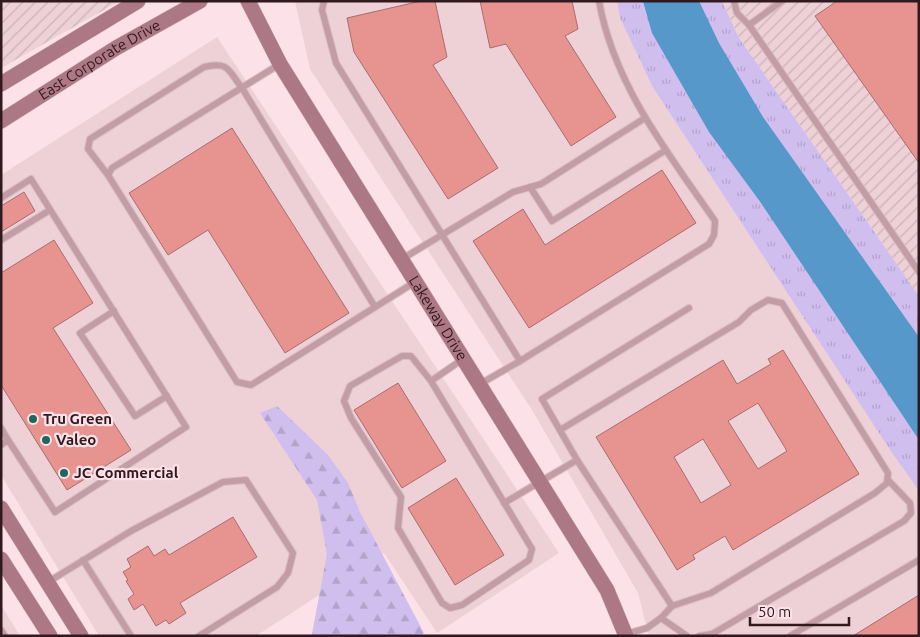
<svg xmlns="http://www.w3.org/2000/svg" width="920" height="637" font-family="Ubuntu,sans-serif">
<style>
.built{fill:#eed0d7}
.industrial{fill:url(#industrial-furrows)}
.grass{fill:url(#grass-tufts)}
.forest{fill:url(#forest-firs)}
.water{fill:#5598c9}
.building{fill:#e79491;stroke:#a96d6b;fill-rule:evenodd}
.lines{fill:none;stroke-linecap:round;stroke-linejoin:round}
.lane-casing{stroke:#d7bec4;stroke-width:8}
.secondary-casing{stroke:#d7bec4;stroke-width:16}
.lane{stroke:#c29da6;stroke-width:6}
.secondary{stroke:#ad7886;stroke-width:15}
.poi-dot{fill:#1e675d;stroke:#fce2e8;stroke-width:2}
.labels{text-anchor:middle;stroke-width:4.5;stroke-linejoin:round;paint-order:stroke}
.street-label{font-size:15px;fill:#311920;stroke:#fce2e8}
.poi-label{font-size:15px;font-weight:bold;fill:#311920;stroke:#fce2e8;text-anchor:start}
</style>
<defs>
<pattern id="industrial-furrows" width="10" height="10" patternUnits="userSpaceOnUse" patternTransform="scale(1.25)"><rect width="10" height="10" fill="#eed0d7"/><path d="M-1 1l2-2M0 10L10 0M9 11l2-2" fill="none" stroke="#cdb2b8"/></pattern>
<pattern id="grass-tufts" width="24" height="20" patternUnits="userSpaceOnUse" patternTransform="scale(1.25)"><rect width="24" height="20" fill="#d0beee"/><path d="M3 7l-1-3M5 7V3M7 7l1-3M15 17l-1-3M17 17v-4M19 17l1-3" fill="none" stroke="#b3a3cc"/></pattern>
<pattern id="forest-firs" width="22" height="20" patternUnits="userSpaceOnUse" patternTransform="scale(1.25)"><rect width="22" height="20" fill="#d0beee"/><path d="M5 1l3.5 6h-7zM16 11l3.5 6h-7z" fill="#b3a3cc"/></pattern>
</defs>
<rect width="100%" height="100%" fill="#fce2e8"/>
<g class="built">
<polygon points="295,1 617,1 620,18 652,86 890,450 919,491 919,636 649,636 638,593 532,410 310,69"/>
<polygon points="217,37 559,553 437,633 384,553 256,636 99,636 1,475 1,175"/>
<polygon points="1,605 20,636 1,636"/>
</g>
<g class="industrial">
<polygon points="1,1 120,1 1,68"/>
<polygon points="722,1 919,1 919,296 739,38"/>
</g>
<polygon class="grass" points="617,1 722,1 739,38 919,296 919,491 890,450 652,86 620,18"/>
<polygon class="forest" points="277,406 328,455 348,483 360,512 424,633 421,636 310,636 312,634 327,554 317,500 260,413"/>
<polygon class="water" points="643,1 699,1 719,43 763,117 919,337 919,440 761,203 709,132 652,33"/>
<g class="building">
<polygon points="421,1 435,1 447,57 433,65 498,168 448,199 354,52 347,18"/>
<polygon points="480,1 572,1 578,29 565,36 616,117 571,146 506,44 490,48"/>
<polygon points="837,1 919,1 919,163 815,16"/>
<polygon points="232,128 349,313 285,353 208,230 168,255 129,193"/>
<polygon points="662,170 696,223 529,328 473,241 523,209 545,245"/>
<polygon points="24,192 35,211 1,232 1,206"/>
<polygon points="54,240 93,303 53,328 131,450 67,490 1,385 1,273"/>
<path d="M783 350 859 474 733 550 725 536 693 555 695 559 677 570 596 437 723 360 737 384 771 364 768 359ZM758 403 787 451 758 469 728 421ZM703 439 731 485 701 503 674 457Z"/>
<polygon points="398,383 446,461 402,488 354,410"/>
<polygon points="456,478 504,555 455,585 408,508"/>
<polygon points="233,517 257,557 180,603 186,613 169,624 166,620 156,626 143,604 134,610 128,599 134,594 126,581 128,580 123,572 131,567 127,559 148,546 154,556 165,549 169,555"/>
<polygon points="919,595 919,636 853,636"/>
</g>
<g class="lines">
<g class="lane-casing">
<g id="lane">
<path d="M324 1 322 10 336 63 520 361 709 244 714 235 715 221C668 153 614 85 599 1"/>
<polyline points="734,1 737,13 749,25 782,1"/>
<polyline points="749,25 919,272"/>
<polyline points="280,64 112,168 108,175 237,382 251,385 415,282"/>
<path d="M108 175 88 149 90 139 204 67C229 61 228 70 242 88L375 307"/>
<polyline points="530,187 552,221 666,150"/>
<polyline points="1,198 31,179 186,427 55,512 8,440 1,445"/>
<polyline points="1,240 50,210"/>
<polyline points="402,259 513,192 541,184 645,118"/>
<polyline points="114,311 80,333 135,416 167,396"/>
<polyline points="431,381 532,549 529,560 462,605 450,608 442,603 398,528 401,497 351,418 344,401 350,386 402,356 411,356 431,381 463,359"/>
<polyline points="480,384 520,361"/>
<polyline points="1,428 8,440"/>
<polyline points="560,430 739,322 751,310 768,300 782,303 888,473 887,483 875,493 711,593 672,606 661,618 647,628 626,634"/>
<polyline points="577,460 672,606"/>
<polyline points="504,503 577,460 542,399 689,308"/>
<polyline points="83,560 131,636"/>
<polyline points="48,582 131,531 223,482 246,480 293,553 288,573 277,587 199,636"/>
<polyline points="661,618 687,636"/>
<polyline points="1,630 5,636"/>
<polyline points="699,636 712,634 904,521 911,513 910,503 888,480"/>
<polyline points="790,636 919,560"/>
</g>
</g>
<g class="secondary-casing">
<g id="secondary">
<path id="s1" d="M248 1 280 64 607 590 626 636"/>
<polyline points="1,84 138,1"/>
<path id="s2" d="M1 121 116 48 200 1"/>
<polyline points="1,508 81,636"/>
<polyline points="1,559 50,636"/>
</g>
</g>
<use href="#lane" class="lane"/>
<use href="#secondary" class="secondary"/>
</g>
<g class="poi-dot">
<circle cx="33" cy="419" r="5"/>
<circle cx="46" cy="440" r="5"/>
<circle cx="64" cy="473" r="5"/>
</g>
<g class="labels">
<g class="street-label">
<text dy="5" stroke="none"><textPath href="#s2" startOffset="116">East Corporate Drive</textPath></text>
<text dy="5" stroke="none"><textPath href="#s1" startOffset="370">Lakeway Drive</textPath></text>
</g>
<g class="poi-label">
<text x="43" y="424">Tru Green</text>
<text x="56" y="445">Valeo</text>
<text x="74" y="478">JC Commercial</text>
</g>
</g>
<rect width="920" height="637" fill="none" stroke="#311920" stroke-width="5"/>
<path d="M750 617v8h99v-8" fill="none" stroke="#311920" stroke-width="2.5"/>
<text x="758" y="617" font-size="15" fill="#311920" stroke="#fce2e8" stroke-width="4" paint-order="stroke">50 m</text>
</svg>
